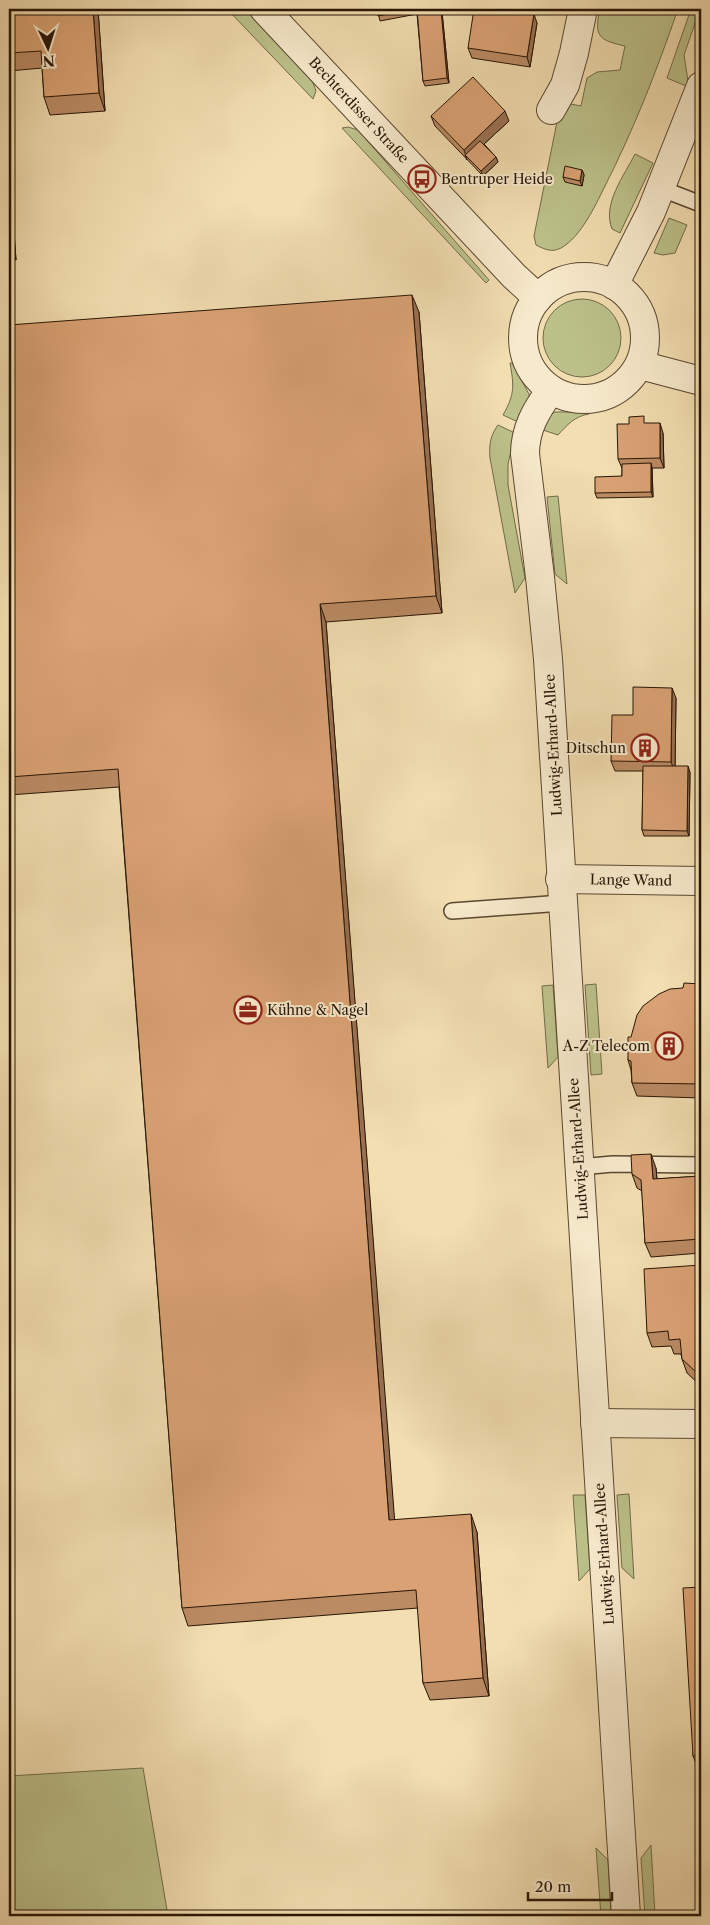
<svg xmlns="http://www.w3.org/2000/svg" width="710" height="1925" font-family="'Libre Caslon Text',serif">
<style>
.green{fill:#bcc18a;stroke:#726b48}
.lines{fill:none;stroke-linecap:round;stroke-linejoin:round}
.service-casing{stroke:#5a4731;stroke-width:18}
.minor-casing{stroke:#5a4731;stroke-width:30}
.tertiary-casing{stroke:#5a4731;stroke-width:30}
.service{stroke:#f7eacc;stroke-width:15}
.minor{stroke:#f7eacc;stroke-width:28}
.tertiary{stroke:#f7eacc;stroke-width:28}
.wall{fill:#bb8b64;stroke:#271506}
.shaded-wall{fill:#997151;stroke:#271506}
.building{fill:#daa274;stroke:#271506}
.labels{text-anchor:middle;stroke-width:4;stroke-linejoin:round;paint-order:stroke}
.street-label{font-size:14px;fill:#271506;stroke:#f7eacc}
.poi-label{font-size:14px;fill:#271506;stroke:#f7eacc;text-anchor:start}
</style>
<rect width="100%" height="100%" fill="#f2deb1"/>
<filter id="stains"><feTurbulence type="fractalNoise" baseFrequency=".004" numOctaves="4"/><feColorMatrix values="0 0 0 0 .2 0 0 0 0 .09 0 0 0 0 .02 0 0 0 .5 -.17"/></filter>
<radialGradient id="worn" r=".72"><stop offset=".6" stop-color="#630" stop-opacity="0"/><stop offset="1" stop-color="#630" stop-opacity=".3"/></radialGradient>
<g class="green">
<polygon points="227,9 246,9 312,80 316,91 313,99"/>
<path d="M600 9H678C657 70 634 129 605 186 595 206 581 237 561 248 552 253 544 249 536 245L534 236 561 102 581 106 587 78 597 72 620 70 625 46C598 40 594 36 600 9Z"/>
<polygon points="691,9 700,9 684,55 688,81 686,86 667,78"/>
<polygon points="348,127 358,130 489,280 486,283 342,128"/>
<path d="M635 154 653 163 620 233 612 229C602 204 624 176 635 154Z"/>
<polygon points="669,218 687,225 675,253 663,255 654,253"/>
<circle cx="582" cy="338" r="39"/>
<path d="M510 363H512L529 394 530 402 520 423 503 415C515 394 514 386 510 363Z"/>
<path d="M555 412H589V414C575 416 567 425 558 435L540 429 550 415Z"/>
<path d="M498 425 515 433 508 464V485L525 578 515 593 490 458C489 445 490 436 498 425Z"/>
<polygon points="558,496 567,584 555,574 547,497"/>
<polygon points="596,984 602,1074 591,1075 585,985"/>
<polygon points="553,985 558,1057 548,1068 542,986"/>
<polygon points="629,1494 634,1579 622,1568 617,1495"/>
<polygon points="573,1495 585,1495 590,1569 579,1581"/>
<polygon points="143,1768 168,1916 9,1916 9,1776"/>
<polygon points="651,1845 655,1916 645,1916 641,1858"/>
<polygon points="596,1848 608,1860 611,1916 601,1916"/>
</g>
<g class="lines">
<g class="service-casing">
<g id="service">
<polyline points="662,189 701,204"/>
<polyline points="452,911 562,903"/>
<polyline points="579,1167 613,1164 701,1165"/>
</g>
</g>
<g class="minor-casing">
<g id="minor">
<polyline points="551,110 565,85 574,53 583,9"/>
<polyline points="614,285 651,212 701,86"/>
<path d="M551 390C536 410 525 429 525 454L540 577 548 659 626 1916"/>
<polyline points="560,879 701,881"/>
<polyline points="595,1423 701,1424"/>
</g>
</g>
<g class="tertiary-casing">
<g id="tertiary">
<polyline points="264,9 514,276 538,298"/>
<circle cx="584" cy="338" r="61"/>
<polyline points="640,365 701,381"/>
</g>
</g>
<use href="#service" class="service"/>
<use href="#minor" class="minor"/>
<use href="#tertiary" class="tertiary"/>
</g>
<g class="wall">
<polygon points="9,9 98,9 105,111 50,115 44,97 42,68 9,71"/>
<polygon points="377,9 441,9 442,12 449,83 425,86 423,81 417,14 380,21"/>
<polygon points="537,23 530,67 472,58 468,48"/>
<polygon points="431,116 509,121 484,144 496,157 498,162 483,176 435,126"/>
<polygon points="9,164 16,260 9,260"/>
<polygon points="582,170 584,175 582,186 565,182 563,177"/>
<polygon points="419,312 442,613 326,622 394,1520 477,1532 489,1696 430,1700 423,1683 418,1608 188,1626 182,1608 119,787 9,795 9,325"/>
<polygon points="646,423 663,433 664,468 652,468 653,497 597,498 595,493 622,476 622,468 618,459"/>
<polygon points="676,698 675,766 690,772 689,836 644,836 642,830 643,771 615,771 611,761 633,715"/>
<polygon points="701,984 701,1098 637,1096 632,1083 631,1070 628,1060 631,1037 683,988"/>
<polygon points="656,1168 657,1179 701,1176 701,1253 651,1257 645,1243 642,1191 637,1188 632,1174"/>
<polygon points="701,1265 701,1386 687,1373 682,1359 681,1354 674,1354 671,1346 652,1347 647,1333"/>
<polygon points="701,1587 701,1773 700,1774 693,1756"/>
</g>
<g class="shaded-wall">
<polygon points="93,9 98,9 105,111 99,93"/>
<polygon points="326,9 331,9 327,12"/>
<polygon points="441,9 442,12 449,83 447,78"/>
<polygon points="534,14 537,23 530,67 527,57"/>
<polygon points="505,111 509,121 469,158 465,155 467,160 464,150"/>
<polygon points="496,157 498,162 483,176 481,171"/>
<polygon points="9,164 16,260 10,242 9,229"/>
<polygon points="582,170 584,175 582,186 580,181"/>
<polygon points="412,295 419,312 442,613 436,596"/>
<polygon points="660,423 663,433 664,468 660,458"/>
<polygon points="651,463 652,468 653,497 651,492"/>
<polygon points="320,604 326,622 396,1538 389,1520"/>
<polygon points="672,688 676,698 675,772 671,762"/>
<polygon points="688,766 690,772 689,836 687,831"/>
<polygon points="651,1154 656,1168 658,1193 653,1179"/>
<polygon points="471,1514 477,1532 489,1696 483,1678"/>
</g>
<g class="building">
<polygon points="9,9 93,9 99,93 44,97 41,51 9,53"/>
<polygon points="377,9 415,9 378,16"/>
<polygon points="417,9 441,9 447,78 423,81"/>
<polygon points="474,9 488,9 499,11 499,9 507,9 534,14 527,57 468,48"/>
<polygon points="473,77 505,111 464,150 431,116"/>
<polygon points="480,141 496,157 481,171 465,155"/>
<polygon points="565,166 582,170 580,181 563,177"/>
<polygon points="412,295 436,596 320,604 389,1520 471,1514 483,1678 423,1683 416,1590 182,1608 118,769 9,777 9,325"/>
<polygon points="644,416 644,423 660,423 660,458 618,459 617,424 629,424 629,417"/>
<polygon points="651,463 651,492 595,493 595,477 622,476 622,464"/>
<polygon points="633,687 672,688 671,762 611,761 612,715 633,715"/>
<polygon points="643,766 688,766 687,831 642,830"/>
<polygon points="684,983 701,984 701,1084 632,1083 631,1061 628,1060 628,1037 631,1037 637,1015 643,1006 659,994 670,989 683,988"/>
<polygon points="651,1154 653,1179 701,1176 701,1239 645,1243 641,1180 632,1174 631,1155"/>
<polygon points="701,1265 701,1372 696,1372 682,1359 680,1339 669,1340 668,1331 647,1333 644,1269"/>
<polygon points="701,1587 701,1756 693,1756 683,1588"/>
</g>
<defs>
<g id="bus-ring" transform="scale(1.4375)"><circle r="9.5" fill="#f7eacc" stroke="#8f2418" stroke-width="1.5"/><path d="M-5-6H5V4H4V6H2V4H-2V6H-4V4H-5ZM-3.5-4V0h7V-4ZM-3.5 1.2v1.5H-2V1.2ZM2 1.2v1.5H3.5V1.2Z" fill="#8f2418"/></g>
<g id="building-ring" transform="scale(1.4375)"><circle r="9.5" fill="#f7eacc" stroke="#8f2418" stroke-width="1.5"/><path d="M-4-6H4V6H1V3H-1V6H-4ZM-2.5-4.3h1.7v1.8h-1.7ZM.8-4.3h1.7v1.8H.8ZM-2.5-1h1.7V.8h-1.7ZM.8-1h1.7V.8H.8Z" fill="#8f2418"/></g>
<g id="office-ring" transform="scale(1.4375)"><circle r="9.5" fill="#f7eacc" stroke="#8f2418" stroke-width="1.5"/><path d="M-6-3h4V-5.5h4V-3h4V5H-6ZM-1-4.5V-3h2v-1.5ZM-6 0V1H6V0Z" fill="#8f2418"/></g>
</defs>
<g fill-rule="evenodd">
<use href="#bus-ring" x="422" y="179"/>
<use href="#building-ring" x="645" y="748"/>
<use href="#office-ring" x="248" y="1010"/>
<use href="#building-ring" x="669" y="1046"/>
</g>
<g class="labels">
<g class="street-label">
<text transform="translate(359 110) rotate(47)" y="5">Bechterdisser Straße</text>
<text transform="translate(553 745) rotate(-93)" y="5">Ludwig-Erhard-Allee</text>
<text transform="translate(631 880) rotate(1)" y="5">Lange Wand</text>
<text transform="translate(578 1149) rotate(-94)" y="5">Ludwig-Erhard-Allee</text>
<text transform="translate(604 1554) rotate(-94)" y="5">Ludwig-Erhard-Allee</text>
</g>
<g class="poi-label">
<text x="441" y="184">Bentruper Heide</text>
<text x="626" y="753" text-anchor="end">Ditschun</text>
<text x="267" y="1015">Kühne &amp; Nagel</text>
<text x="650" y="1051" text-anchor="end">A-Z Telecom</text>
</g>
</g>
<rect width="710" height="1925" fill="none" stroke="#f2deb1" stroke-width="30"/>
<rect x="10" y="10" width="690" height="1905" fill="none" stroke="#271506" stroke-width="2.5"/>
<rect x="15" y="15" width="680" height="1895" fill="none" stroke="#271506"/>
<g transform="translate(48 48) rotate(176)" stroke="#f7eacc" stroke-width="4" paint-order="stroke">
<path d="M0-4L9 19L0 12L-9 19Z" fill="#271506"/>
<text y="-8" font-size="14" font-weight="bold" text-anchor="middle" fill="#271506">N</text>
</g>
<path d="M528 1892v8h84v-8" fill="none" stroke="#271506" stroke-width="2.5"/>
<text x="535" y="1892" font-size="15" fill="#271506" stroke="#f7eacc" stroke-width="4" paint-order="stroke">20 m</text>
<rect width="100%" height="100%" filter="url(#stains)"/>
<rect width="100%" height="100%" fill="url(#worn)"/>
</svg>
